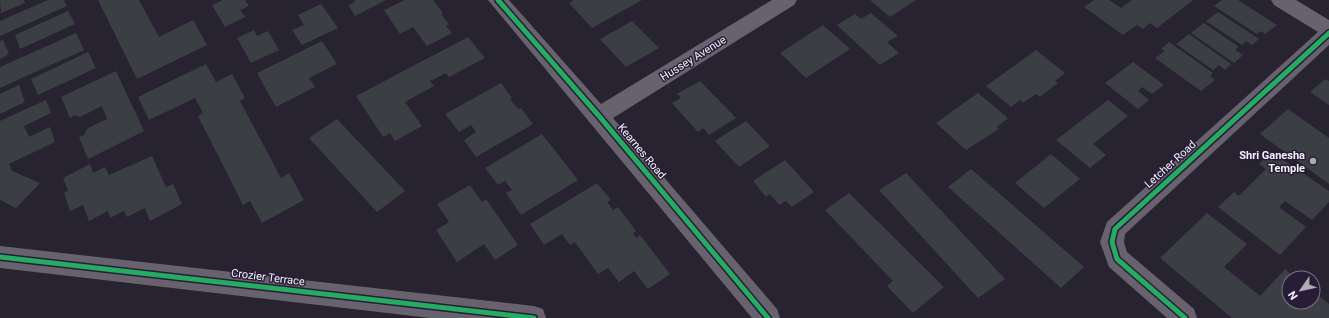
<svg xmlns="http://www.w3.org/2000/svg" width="1329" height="318" font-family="Roboto,sans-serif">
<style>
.building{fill:#3b3f43}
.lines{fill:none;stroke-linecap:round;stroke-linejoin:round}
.minor{fill:#67626e;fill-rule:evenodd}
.cycleway-casing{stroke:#271d37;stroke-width:8}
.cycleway{stroke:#26ab63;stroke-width:5}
.poi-dot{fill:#aeaab6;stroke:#271d37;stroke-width:1.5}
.labels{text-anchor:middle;stroke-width:3;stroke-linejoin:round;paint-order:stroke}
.street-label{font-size:11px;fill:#f6f2fd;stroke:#271d37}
.poi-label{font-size:11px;font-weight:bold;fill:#f6f2fd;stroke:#271d37;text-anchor:end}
</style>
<rect width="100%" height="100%" fill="#282331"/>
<g class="building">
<polygon points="0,0 24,0 25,3 1,13"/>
<polygon points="48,0 64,0 67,6 0,36 0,21"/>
<polygon points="98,0 139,0 159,37 193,20 207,45 137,79"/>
<polygon points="223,0 245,0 249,6 240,10 245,17 225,27 212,5"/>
<polygon points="354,0 386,0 355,16 348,5 355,2"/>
<polygon points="405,0 433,0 443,13 441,14 449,24 446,26 452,33 427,46 413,27 400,34 384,10"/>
<polygon points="574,0 642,0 592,28 569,3"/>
<polygon points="870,0 916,0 890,17"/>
<polygon points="1094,0 1109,0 1121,8 1132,0 1193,0 1157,28 1150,23 1143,29 1137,25 1123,35 1084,7"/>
<polygon points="1222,0 1238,0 1277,25 1265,34 1261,31 1257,34 1214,6"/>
<polygon points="321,4 338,28 302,45 292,30 304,25 298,15"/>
<polygon points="68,11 75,24 20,49 15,35"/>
<polygon points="1218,12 1259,39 1252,45 1246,41 1242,45 1206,21"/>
<polygon points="871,13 898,36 887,42 899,53 880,65 837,25 855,14 861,19"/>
<polygon points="632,21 659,48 626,67 600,39"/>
<polygon points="1204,23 1239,47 1235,50 1243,55 1234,63 1191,33"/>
<polygon points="823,25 850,49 806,78 780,53"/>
<polygon points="254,30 257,36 268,31 279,50 251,63 237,38"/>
<polygon points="76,33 84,50 0,88 0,67"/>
<polygon points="1189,34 1231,64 1225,70 1219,65 1213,70 1176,44"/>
<polygon points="468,37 485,58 449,77 446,73 430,81 434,86 405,102 422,126 395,141 390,133 383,137 356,96"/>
<polygon points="3,40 9,54 0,59 0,41"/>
<polygon points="322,41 337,64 309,78 315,87 276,107 257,73"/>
<polygon points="1169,42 1213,73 1210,76 1215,80 1201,91 1155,58 1165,51 1161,49"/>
<polygon points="1036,50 1065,73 1055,81 1058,83 1040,97 1036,94 1023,103 1020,100 1011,107 986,86"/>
<polygon points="88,52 96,68 38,95 31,79"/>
<polygon points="1133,62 1164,85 1152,94 1142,87 1138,91 1149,100 1138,109 1105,83"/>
<polygon points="206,64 216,82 232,74 245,98 240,101 281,178 289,173 304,200 262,223 250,201 243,205 198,116 203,113 195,98 149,120 138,97"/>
<polygon points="116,71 144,131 88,159 79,137 84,135 88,128 107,119 102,106 80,117 75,115 70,118 61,97"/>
<polygon points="1325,79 1329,81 1329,105 1310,92"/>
<polygon points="700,81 736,118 709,135 703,128 698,132 672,103 681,98 677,94"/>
<polygon points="501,83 512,98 510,99 518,109 521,108 533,124 476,157 464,140 476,132 471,125 459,132 445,114"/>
<polygon points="19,85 25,102 0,114 0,94"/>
<polygon points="978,93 1008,118 997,127 999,129 966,150 936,123"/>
<polygon points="46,100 51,113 24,126 29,137 50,127 55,142 9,164 12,171 40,183 16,208 0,200 0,121"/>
<polygon points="1108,100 1128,116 1093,144 1106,155 1090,168 1056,140"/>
<polygon points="1288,109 1329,138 1329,184 1260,134"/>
<polygon points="337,119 405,191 377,212 309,138"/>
<polygon points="746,121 770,146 739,167 715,141"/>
<polygon points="542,134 578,180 521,215 506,193 512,190 505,181 498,185 485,168"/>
<polygon points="1272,152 1329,191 1329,202 1312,220 1285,201 1279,207 1306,227 1280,255 1218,207 1234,192 1239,196 1266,169 1259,164"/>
<polygon points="1051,154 1080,179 1044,208 1015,183"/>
<polygon points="152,156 166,187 173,184 182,204 150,221 145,208 127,217 124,211 110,218 108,211 89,221 83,205 70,211 64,193 68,190 63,178 90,164 93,173 105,167 109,175"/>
<polygon points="785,160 814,192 792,207 786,201 779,205 770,194 766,197 753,181"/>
<polygon points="971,169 1084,267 1061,288 948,187"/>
<polygon points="906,173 1005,279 978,298 879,190"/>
<polygon points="597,183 611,200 607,202 613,210 618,207 636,231 633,233 636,238 640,235 670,274 648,289 634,271 619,282 608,268 598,274 575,242 570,245 562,234 544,245 530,224"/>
<polygon points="470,185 482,202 486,199 518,245 495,260 484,244 457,262 436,230 449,222 437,204"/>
<polygon points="849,193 944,287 913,313 887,286 893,281 825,210"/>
<polygon points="1207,213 1247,244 1224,267 1260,296 1285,269 1296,278 1289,278 1289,302 1313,302 1313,291 1329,304 1329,318 1232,318 1160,258"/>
</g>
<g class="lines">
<g class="minor">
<polygon points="488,0 509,0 601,104 772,0 797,0 794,5 613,118 777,309 780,318 752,318"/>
<polygon points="1271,0 1296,0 1329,20 1329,45 1125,234 1124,242 1127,252 1194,309 1197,318 1167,318 1109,267 1100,242 1107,222 1318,32 1274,5"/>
<polygon points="0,246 534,306 543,309 546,318 430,318 0,268"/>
</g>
<g class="cycleway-casing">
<g id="cycleway">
<polyline points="498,0 599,116 768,318"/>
<polyline points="0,257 534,318"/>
<polyline points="1185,318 1117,259 1112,242 1115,229 1329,33"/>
</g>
</g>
<use href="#cycleway" class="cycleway"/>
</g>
<circle class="poi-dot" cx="1313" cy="161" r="4"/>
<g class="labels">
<g class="street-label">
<text transform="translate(693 58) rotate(-32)" y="4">Hussey Avenue</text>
<text transform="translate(642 151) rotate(50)" y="4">Kearnes Road</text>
<text transform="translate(1170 164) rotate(-42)" y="4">Letcher Road</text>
<text transform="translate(268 277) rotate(7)" y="4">Crozier Terrace</text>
</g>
<g class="poi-label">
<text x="1305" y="159">Shri Ganesha<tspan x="1305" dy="13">Temple</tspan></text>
</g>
</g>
<g transform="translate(1301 290) rotate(236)"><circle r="19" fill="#271d37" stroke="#7a7286"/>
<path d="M0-3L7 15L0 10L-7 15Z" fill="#aeaab6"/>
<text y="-6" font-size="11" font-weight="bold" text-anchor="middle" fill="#f6f2fd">N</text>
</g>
</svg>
